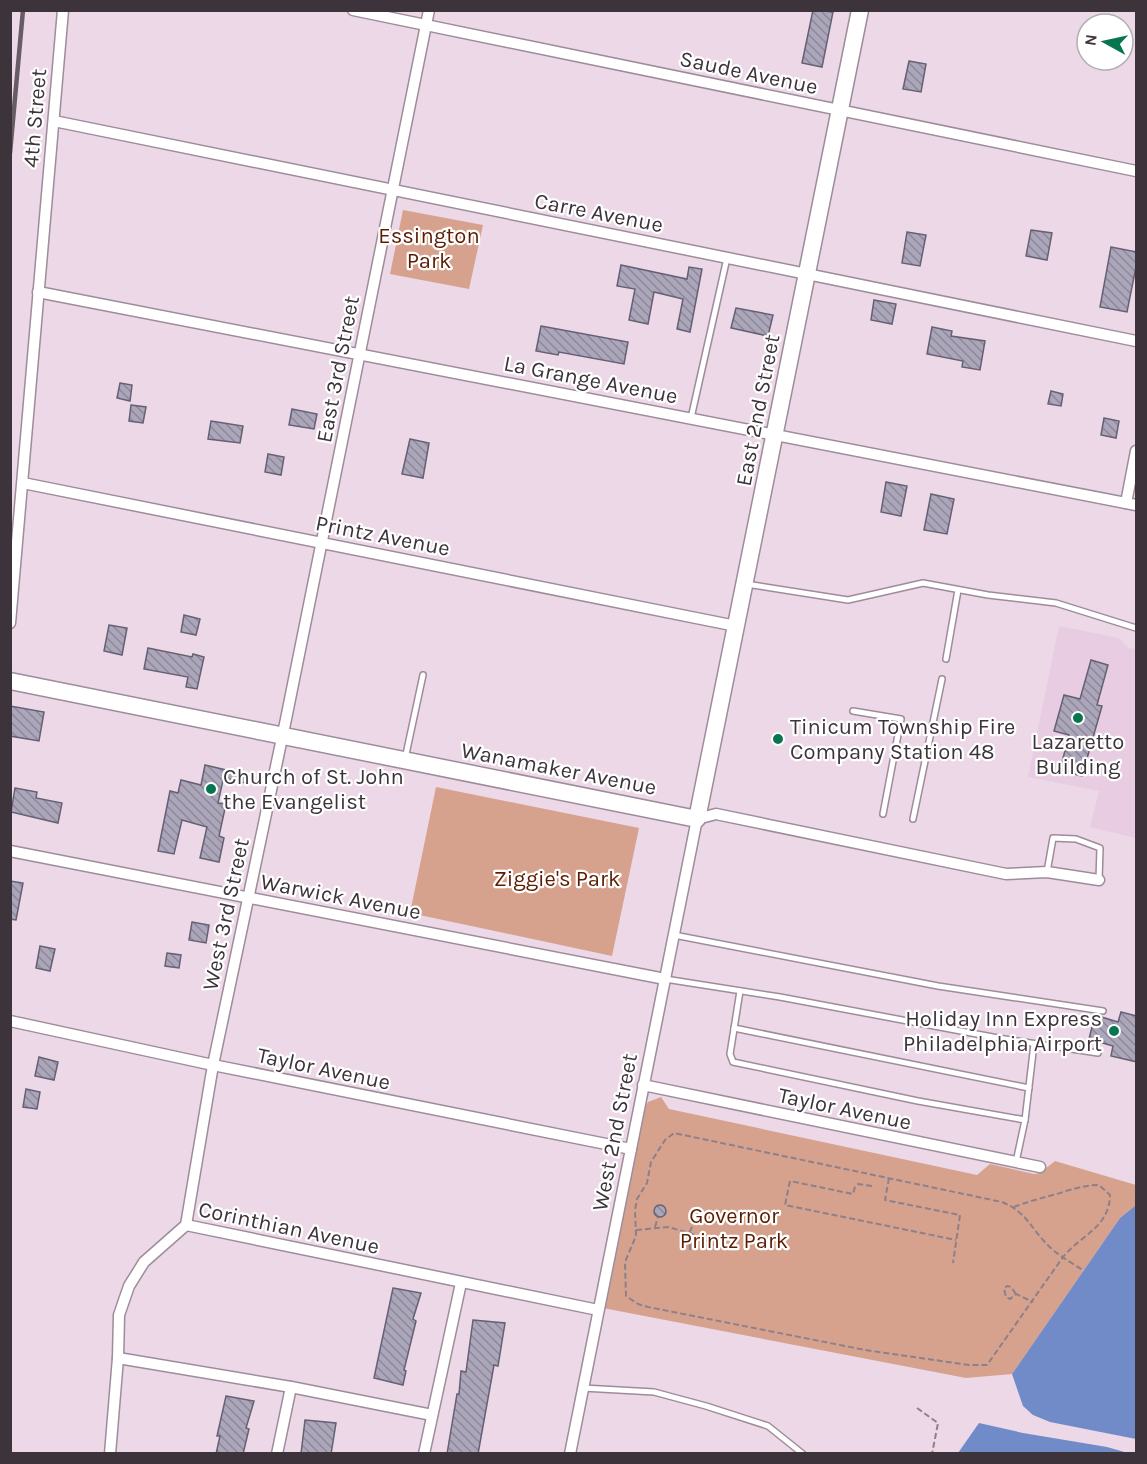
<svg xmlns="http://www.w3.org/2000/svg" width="1147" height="1464" font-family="Karla,sans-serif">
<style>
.built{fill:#e8cde2}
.green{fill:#d6a28e}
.water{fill:#708bc7}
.building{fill:url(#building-back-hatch);stroke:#656073;stroke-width:1.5}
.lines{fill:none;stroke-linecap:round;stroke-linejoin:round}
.lane-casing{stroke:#9e8c9a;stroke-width:8}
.street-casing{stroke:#9e8c9a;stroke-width:13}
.secondary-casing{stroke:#9e8c9a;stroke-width:19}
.path{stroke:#8d808a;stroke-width:2;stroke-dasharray:6 3;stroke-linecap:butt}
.lane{stroke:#fff;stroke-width:5}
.street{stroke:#fff;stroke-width:10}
.secondary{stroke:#fff;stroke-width:16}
.rail{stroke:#675c65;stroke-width:4.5}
.poi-dot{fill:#077650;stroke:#fff;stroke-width:2}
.labels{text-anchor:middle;stroke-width:4.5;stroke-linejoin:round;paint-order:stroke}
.street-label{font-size:22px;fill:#3c343a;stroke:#fff}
.park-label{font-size:22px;fill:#5c1c00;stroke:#fff}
.poi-label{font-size:22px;fill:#3c343a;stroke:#fff;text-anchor:start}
</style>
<defs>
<pattern id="building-back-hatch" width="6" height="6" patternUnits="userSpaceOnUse" patternTransform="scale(1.5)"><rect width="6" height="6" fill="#aca6ba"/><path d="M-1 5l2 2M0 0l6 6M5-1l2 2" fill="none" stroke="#8d8898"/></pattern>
</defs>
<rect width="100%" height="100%" fill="#ecd8e7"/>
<polygon class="built" points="1059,626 1119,638 1128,648 1136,649 1136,838 1090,827 1099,791 1028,777"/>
<g class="green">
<polygon points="403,210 483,225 469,289 390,274"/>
<polygon points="436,787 639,828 612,956 410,913"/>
<polygon points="661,1097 669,1109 977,1175 990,1164 1034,1174 1040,1173 1055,1161 1136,1185 1136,1205 1120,1218 1012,1374 966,1378 603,1308 644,1108 648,1102"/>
</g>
<g class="water">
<polygon points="1136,1205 1136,1439 1050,1422 1033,1415 1023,1406 1012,1374 1120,1218"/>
<polygon points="979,1423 1023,1433 1107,1447 1128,1453 958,1453"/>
</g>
<g class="building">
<polygon points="813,10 833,12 822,67 802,63"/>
<polygon points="909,61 926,64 921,92 903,89"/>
<polygon points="1031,230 1052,233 1047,260 1026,256"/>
<polygon points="907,232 926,235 920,266 902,263"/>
<polygon points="1111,247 1137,252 1137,262 1127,312 1100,307"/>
<polygon points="621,265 687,279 689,267 702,269 690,332 677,329 683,299 654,292 648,324 629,320 635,289 617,286"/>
<polygon points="874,300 896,304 892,324 871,320"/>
<polygon points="736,308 773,315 768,336 731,328"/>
<polygon points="541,326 628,342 624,364 559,352 558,355 536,351"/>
<polygon points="932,327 952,331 951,336 985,341 980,370 962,367 963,361 927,354"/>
<polygon points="120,383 132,385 130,401 117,398"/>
<polygon points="1051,391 1063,394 1061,406 1048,404"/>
<polygon points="131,405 146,407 143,423 129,421"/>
<polygon points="292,409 317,414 314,429 289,425"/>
<polygon points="1104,418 1119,421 1116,438 1101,435"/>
<polygon points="211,421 243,426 240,443 208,439"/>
<polygon points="410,439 429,443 423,478 402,474"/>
<polygon points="268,454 284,457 281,475 265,472"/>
<polygon points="886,482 907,486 901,516 881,512"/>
<polygon points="931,494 954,499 947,534 924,530"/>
<polygon points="184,615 200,619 196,635 181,632"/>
<polygon points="109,625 127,628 122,655 104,651"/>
<polygon points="148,648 192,657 193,654 204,657 197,689 186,687 188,677 144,669"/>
<polygon points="1091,660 1108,665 1097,705 1102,706 1082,776 1060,770 1069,735 1054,731 1064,695 1080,699"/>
<polygon points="10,706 44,712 39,741 10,736"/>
<polygon points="205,765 248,775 246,783 223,780 218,803 226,804 219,836 224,838 219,862 200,858 207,827 182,820 174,854 158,851 170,791 178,793 181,780 201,785"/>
<polygon points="15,788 37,792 36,798 62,803 58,823 11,812"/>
<polygon points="10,881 23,883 16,920 10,919"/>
<polygon points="192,922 209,925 206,943 189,940"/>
<polygon points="40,946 55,949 50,971 36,968"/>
<polygon points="167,953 181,955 179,968 165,966"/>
<polygon points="1121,1012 1137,1016 1137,1062 1111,1056 1113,1046 1089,1039 1095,1015 1118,1022"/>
<polygon points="39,1057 58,1062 54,1080 35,1076"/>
<polygon points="26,1089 40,1092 37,1109 23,1107"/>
<circle cx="660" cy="1211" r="6"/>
<polygon points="393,1288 421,1293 413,1319 416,1321 404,1370 406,1371 403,1385 374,1378"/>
<polygon points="473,1320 505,1323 498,1366 494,1365 478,1454 447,1454 457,1394 459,1394 461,1371 466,1372"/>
<polygon points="226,1396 254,1401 246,1428 249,1429 243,1454 216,1454 220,1436 217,1436"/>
<polygon points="305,1420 336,1423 331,1454 301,1454"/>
</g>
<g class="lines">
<g class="lane-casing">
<g id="lane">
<polyline points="691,418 727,258"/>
<polyline points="746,584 848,600 923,583 988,595 1056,603 1136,628"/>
<polyline points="946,659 958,590"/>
<polyline points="853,711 901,719 883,814"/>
<polyline points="405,759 423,675"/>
<polyline points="913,819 942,679"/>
<polyline points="1047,872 1053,838 1076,839 1100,848 1099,880"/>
<polyline points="674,935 938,986 1103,1011"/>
<polyline points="665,979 780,997 998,1038 1098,1053"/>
<polyline points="740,991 730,1054 733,1062 918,1101 1025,1120 1016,1162"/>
<polyline points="734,1028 1029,1088"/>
<polyline points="1025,1120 1034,1044"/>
<polyline points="583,1388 654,1392 706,1406 768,1426 803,1454"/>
</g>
</g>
<g class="street-casing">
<g id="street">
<polyline points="353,10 1136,171"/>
<polyline points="54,121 1136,341"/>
<polyline points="38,292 1136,505"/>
<polyline points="23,483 736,626"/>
<polyline points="1126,503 1136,451"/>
<polyline points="10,623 63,10"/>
<polyline points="10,851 665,979"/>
<polyline points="10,1021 213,1065 631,1149"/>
<polyline points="643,1085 1040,1167"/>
<polyline points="186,1225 213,1065 286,719 429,10"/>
<polyline points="186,1225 598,1310"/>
<polyline points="118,1358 291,1387 432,1415"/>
<polyline points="110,1454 118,1358 119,1315 129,1286 144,1262 186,1225"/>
<polyline points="277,1454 291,1387"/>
<polyline points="424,1454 461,1283"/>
<polyline points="570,1454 697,819 716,814 1006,874 1047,872 1099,880"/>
</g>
</g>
<g class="secondary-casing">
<polyline id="secondary" points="10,681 697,819 860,10"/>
</g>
<g class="path">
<polyline points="889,1178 885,1200 960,1215 953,1263"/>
<polyline points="872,1186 858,1184 855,1187 853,1194 790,1181 785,1205 956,1240"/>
<path d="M1014 1207C1031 1200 1048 1197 1066 1191 1078 1188 1086 1185 1099 1185L1110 1195C1109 1228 1082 1234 1063 1257L987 1365H969L865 1350 648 1307 638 1304 626 1296 625 1262 636 1236 635 1210 637 1199 647 1183 651 1162 665 1140 674 1133 1002 1202C1029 1213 1032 1232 1052 1249 1061 1257 1073 1264 1083 1270"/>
<polyline points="655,1227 658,1217"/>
<polyline points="636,1230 668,1227 690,1233 717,1246"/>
<polyline points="690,1250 689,1233 696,1219"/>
<polyline points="1016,1294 1011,1287 1007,1286 1004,1289 1006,1297 1010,1299 1016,1294 1033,1302"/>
<polyline points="917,1408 938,1423 932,1454"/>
</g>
<use href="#lane" class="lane"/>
<use href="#street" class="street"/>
<use href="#secondary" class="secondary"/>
<polyline class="rail" points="10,153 23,10"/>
</g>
<g class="poi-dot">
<circle cx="1078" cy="718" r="6"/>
<circle cx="778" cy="739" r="6"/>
<circle cx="211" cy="789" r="6"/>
<circle cx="1114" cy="1031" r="6"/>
</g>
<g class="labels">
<g class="street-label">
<text transform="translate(749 72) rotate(12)" y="8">Saude Avenue</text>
<text transform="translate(34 118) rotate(-85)" y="8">4th Street</text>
<text transform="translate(599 212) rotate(11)" y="8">Carre Avenue</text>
<text transform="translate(337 369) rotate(-79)" y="8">East 3rd Street</text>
<text transform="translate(591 379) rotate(11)" y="8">La Grange Avenue</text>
<text transform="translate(757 410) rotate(-79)" y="8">East 2nd Street</text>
<text transform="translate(383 535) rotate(11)" y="8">Printz Avenue</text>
<text transform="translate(559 768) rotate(11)" y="8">Wanamaker Avenue</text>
<text transform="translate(341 896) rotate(11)" y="8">Warwick Avenue</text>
<text transform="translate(225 914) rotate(-78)" y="8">West 3rd Street</text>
<text transform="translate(324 1068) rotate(12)" y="8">Taylor Avenue</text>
<text transform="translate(845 1108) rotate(12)" y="8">Taylor Avenue</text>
<text transform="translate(614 1132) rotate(-79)" y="8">West 2nd Street</text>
<text transform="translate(289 1227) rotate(12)" y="8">Corinthian Avenue</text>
</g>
<g class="park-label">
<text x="429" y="243">Essington<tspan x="429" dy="25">Park</tspan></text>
<text x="557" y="886">Ziggie's Park</text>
<text x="734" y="1223">Governor<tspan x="734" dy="25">Printz Park</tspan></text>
</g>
<g class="poi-label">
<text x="790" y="734">Tinicum Township Fire<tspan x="790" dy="25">Company Station 48</tspan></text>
<text x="1078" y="749" text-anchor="middle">Lazaretto<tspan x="1078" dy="25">Building</tspan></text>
<text x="223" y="784">Church of St. John<tspan x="223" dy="25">the Evangelist</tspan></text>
<text x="1102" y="1026" text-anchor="end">Holiday Inn Express<tspan x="1102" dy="25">Philadelphia Airport</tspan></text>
</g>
</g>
<rect width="1147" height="1464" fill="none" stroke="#3c343a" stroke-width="24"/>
<g transform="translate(1105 42) rotate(278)"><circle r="28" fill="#ffffff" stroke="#b1aeb0" stroke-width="1.5"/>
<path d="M0-4.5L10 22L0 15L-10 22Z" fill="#077650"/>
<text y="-9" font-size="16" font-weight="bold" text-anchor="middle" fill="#3c343a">N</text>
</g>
</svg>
